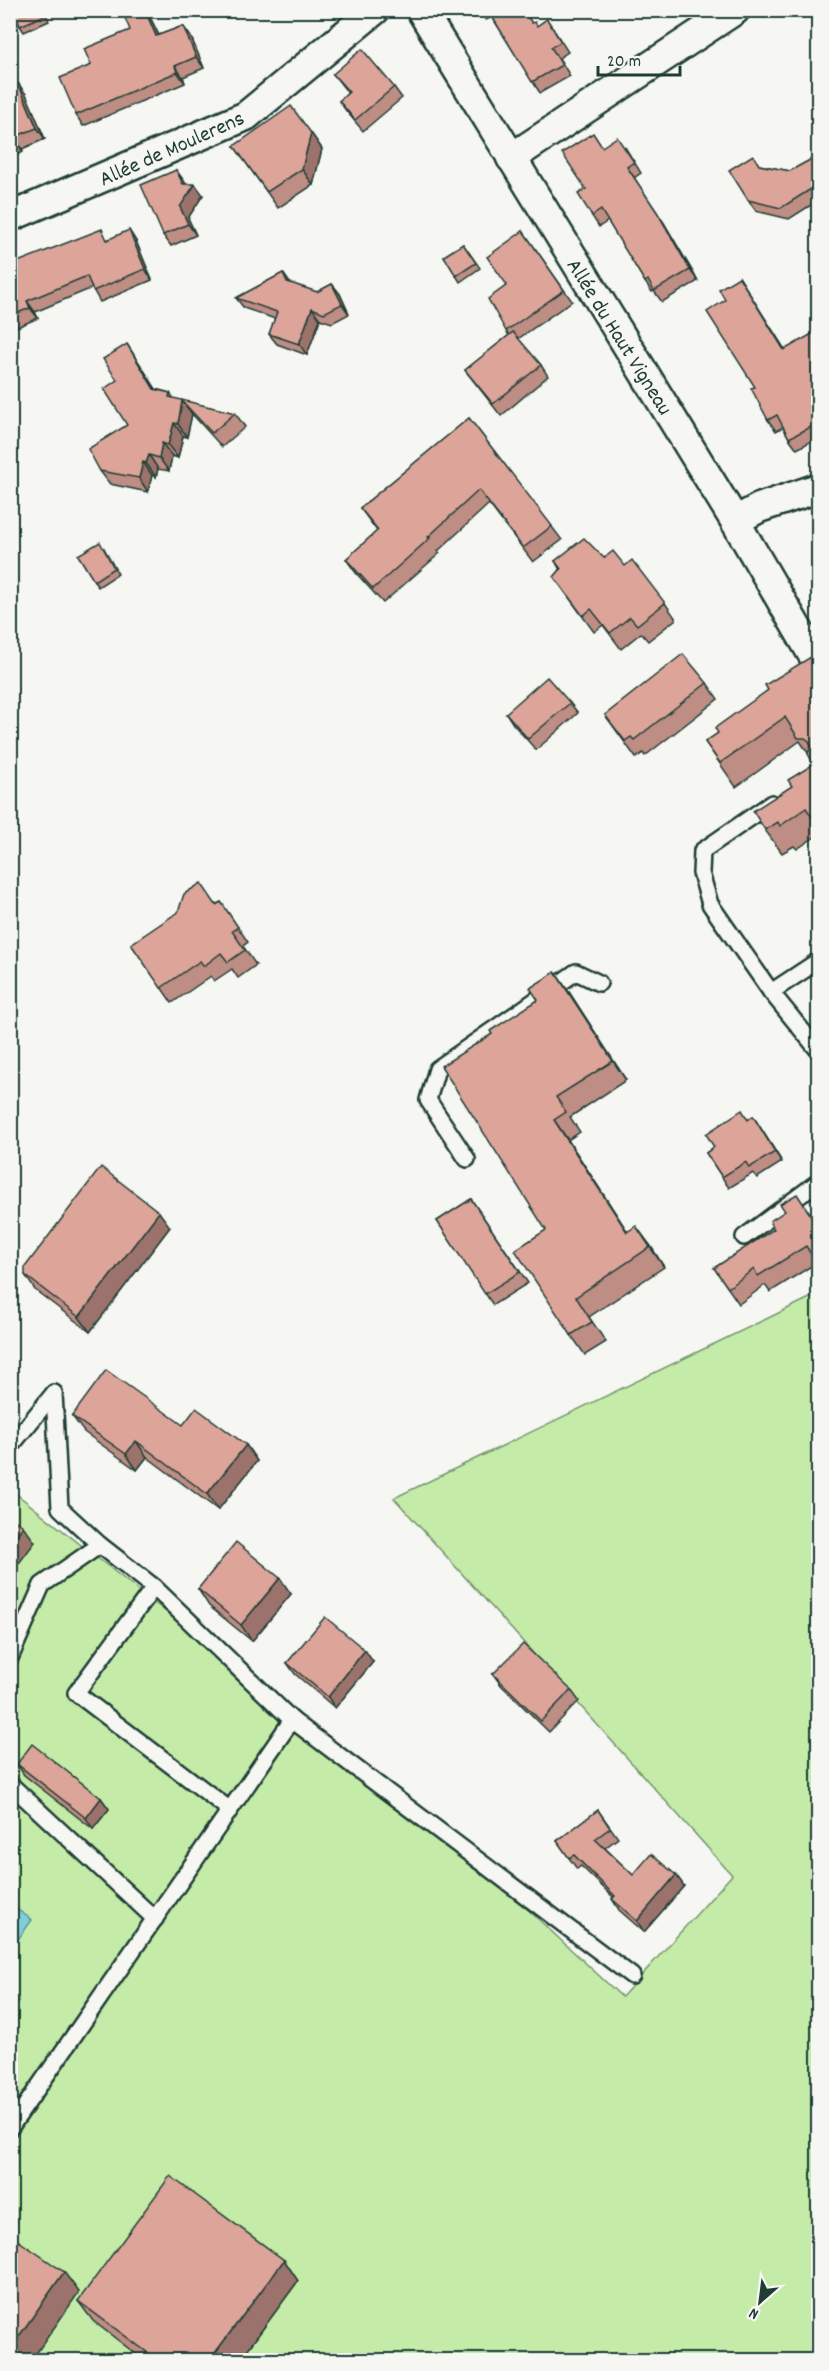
<svg xmlns="http://www.w3.org/2000/svg" width="829" height="2371" font-family="Dekko,sans-serif">
<style>
.green{fill:#c4eca8;stroke:#72946e;stroke-width:1.5}
.water{fill:#80cedd;stroke:#599499;stroke-width:1.5}
.lines{fill:none;stroke-linecap:round;stroke-linejoin:round}
.lane-casing{stroke:#1f3d34;stroke-width:20}
.street-casing{stroke:#1f3d34;stroke-width:33}
.lane{stroke:#f6f6f2;stroke-width:15}
.street{stroke:#f6f6f2;stroke-width:28}
.wall{fill:#be8d84;stroke:#1f3d34;stroke-width:1.5}
.shaded-wall{fill:#9b736c;stroke:#1f3d34;stroke-width:1.5}
.building{fill:#dda49a;stroke:#1f3d34;stroke-width:1.5}
.labels{text-anchor:middle;stroke-width:6;stroke-linejoin:round;paint-order:stroke}
.street-label{font-size:22px;fill:#1f3d34;stroke:#f6f6f2}
</style>
<rect width="100%" height="100%" fill="#f6f6f2"/>
<filter id="ink" filterUnits="userSpaceOnUse"><feTurbulence type="fractalNoise" baseFrequency=".0167" numOctaves="2"/><feDisplacementMap in="SourceGraphic" scale="12" xChannelSelector="R" yChannelSelector="G"/><feConvolveMatrix kernelMatrix="1 2 1 2 8 2 1 2 1" color-interpolation-filters="sRGB"/></filter>
<g filter="url(#ink)">
<polygon class="green" points="818,1294 818,2360 11,2360 10,1489 439,1827 622,1997 732,1875 394,1498"/>
<polygon class="water" points="11,1905 32,1920 11,1949"/>
<g class="lines">
<g class="lane-casing">
<g id="lane">
<polyline points="772,803 702,851 701,873 710,904 771,992 818,1050"/>
<polyline points="771,992 818,961"/>
<polyline points="467,1159 428,1100 437,1069 576,972 599,983"/>
<polyline points="744,1237 818,1182"/>
<polyline points="54,1393 60,1508 100,1545"/>
<polyline points="10,1447 54,1393"/>
<polyline points="10,1658 42,1585 100,1545 154,1587"/>
<polyline points="292,1720 632,1976"/>
<polyline points="10,1784 155,1919"/>
<polyline points="10,2128 292,1720 154,1587 76,1693 230,1810"/>
</g>
</g>
<g class="street-casing">
<g id="street">
<polyline points="421,10 735,521 818,664"/>
<polyline points="511,158 735,10"/>
<polyline points="10,217 246,116 375,10"/>
<polyline points="735,521 759,508 818,488"/>
</g>
</g>
<use href="#lane" class="lane"/>
<use href="#street" class="street"/>
</g>
<g class="wall">
<polygon points="44,10 49,21 24,32 20,26"/>
<polygon points="480,10 516,10 532,23 537,26 547,19 568,52 559,58 570,76 540,93 492,17 486,20"/>
<polygon points="152,21 159,35 183,26 191,37 204,68 183,77 185,83 83,126 76,115 91,65"/>
<polygon points="333,74 394,87 402,98 363,131 347,112 339,101 348,93"/>
<polygon points="10,87 26,94 45,139 22,149 23,152 10,158"/>
<polygon points="311,133 322,149 313,185 278,208 234,146"/>
<polygon points="602,147 625,147 641,173 634,178 664,223 698,281 662,302 654,291 652,292 645,282 608,221 599,227 592,216 586,189"/>
<polygon points="819,155 819,200 789,219 756,211 748,200 760,165 790,171"/>
<polygon points="176,170 186,184 203,195 188,218 196,235 171,246 163,235"/>
<polygon points="523,231 572,301 518,339 541,365 548,376 501,416 465,370 509,335 506,331 507,285"/>
<polygon points="109,239 136,241 152,280 100,302 92,288 35,312 38,318 10,330 10,265"/>
<polygon points="463,244 480,268 460,282 444,256"/>
<polygon points="283,273 290,283 317,292 332,284 340,294 349,314 332,323 320,319 307,355 277,344 269,334 275,319 244,308 236,298"/>
<polygon points="739,277 785,350 819,330 819,437 797,449 789,438 783,427 776,431 768,420 725,300"/>
<polygon points="136,358 156,389 170,393 174,399 235,413 245,427 222,447 192,414 187,437 183,436 178,458 172,456 169,471 158,469 156,477 152,475 148,492 110,484 100,471 127,425 117,380"/>
<polygon points="469,418 562,540 533,562 489,504 438,551 440,553 383,603 356,573 346,559 377,531 360,508"/>
<polygon points="104,548 118,574 98,587 78,555"/>
<polygon points="604,558 625,566 665,603 676,619 648,641 641,633 621,649 603,625 594,632 554,577 560,570 555,561"/>
<polygon points="819,652 819,834 797,849 794,846 782,853 765,830 792,786 814,764 808,753 800,741 736,787 705,742 718,733 768,690"/>
<polygon points="707,683 718,699 645,756 643,753 636,758 605,715"/>
<polygon points="570,703 578,713 536,750 513,724 506,713"/>
<polygon points="221,902 248,942 243,946 256,965 238,978 232,969 214,981 211,976 172,1003 131,944"/>
<polygon points="569,992 626,1080 570,1117 580,1132 568,1140 627,1231 650,1245 664,1267 589,1317 606,1342 585,1355 571,1335 546,1230 492,1034"/>
<polygon points="753,1116 782,1162 757,1178 753,1173 729,1188 706,1153"/>
<polygon points="471,1199 528,1283 493,1305 437,1221"/>
<polygon points="808,1210 819,1226 819,1266 816,1263 770,1292 765,1285 739,1304 714,1268"/>
<polygon points="170,1227 90,1332 35,1290 25,1275"/>
<polygon points="72,1416 183,1425 246,1445 257,1461 218,1510 147,1457 137,1470 84,1432"/>
<polygon points="198,1589 291,1594 252,1641 209,1606"/>
<polygon points="373,1662 335,1708 295,1674 287,1663"/>
<polygon points="493,1674 571,1690 579,1701 549,1732 501,1685"/>
<polygon points="17,1764 101,1798 109,1809 93,1829 24,1775"/>
<polygon points="598,1810 618,1838 605,1848 633,1875 676,1875 684,1886 644,1932 619,1910 612,1899 613,1897 581,1866 577,1869 557,1841"/>
<polygon points="284,2260 298,2281 239,2361 145,2361 93,2321 78,2301"/>
</g>
<g class="shaded-wall">
<polygon points="145,10 152,21 164,47 156,36"/>
<polygon points="183,26 191,37 204,68 196,57"/>
<polygon points="175,66 183,77 185,83 177,72"/>
<polygon points="18,83 26,94 45,139 37,128"/>
<polygon points="311,133 322,149 313,185 302,169"/>
<polygon points="14,137 22,149 23,152 16,141"/>
<polygon points="627,167 664,223 698,281 690,270"/>
<polygon points="176,170 184,181 190,193 195,184 203,195 188,218 196,235 188,224 180,207 183,184"/>
<polygon points="129,230 136,241 152,280 145,269"/>
<polygon points="739,277 746,288 792,361 784,350"/>
<polygon points="332,284 340,294 349,314 342,304"/>
<polygon points="27,301 35,312 38,318 30,308"/>
<polygon points="312,308 320,319 307,355 299,344"/>
<polygon points="127,344 136,358 164,402 154,389"/>
<polygon points="182,401 192,414 187,437 178,424"/>
<polygon points="174,423 183,436 178,458 168,445"/>
<polygon points="162,443 172,456 169,471 159,458"/>
<polygon points="149,455 158,469 156,477 146,463"/>
<polygon points="143,462 152,475 148,492 139,478"/>
<polygon points="555,972 569,992 626,1080 613,1061"/>
<polygon points="753,1116 760,1127 782,1162 775,1152"/>
<polygon points="554,1120 568,1140 640,1251 627,1232"/>
<polygon points="159,1212 170,1227 90,1332 79,1317"/>
<polygon points="636,1226 650,1245 664,1267 650,1247"/>
<polygon points="136,1441 147,1457 137,1470 126,1454"/>
<polygon points="246,1445 257,1461 218,1510 207,1494"/>
<polygon points="23,1526 35,1542 10,1575 10,1544"/>
<polygon points="280,1578 291,1594 252,1641 241,1625"/>
<polygon points="365,1650 373,1662 335,1708 328,1697"/>
<polygon points="101,1798 109,1809 93,1829 86,1818"/>
<polygon points="676,1875 684,1886 644,1932 637,1921"/>
<polygon points="284,2260 298,2281 239,2361 209,2361"/>
<polygon points="64,2272 79,2292 31,2361 10,2361 10,2349"/>
</g>
<g class="building">
<polygon points="14,10 43,10 45,15 20,26"/>
<polygon points="143,10 145,10 156,36 183,26 196,57 175,66 177,72 76,115 60,78 91,65 84,49 130,30 125,18"/>
<polygon points="488,10 523,10 532,23 535,22 537,26 547,19 561,42 551,47 562,65 532,82"/>
<polygon points="819,20 819,32 812,23"/>
<polygon points="362,49 394,87 355,120 339,101 349,92 333,74"/>
<polygon points="18,83 37,128 14,137 16,141 10,144 10,87"/>
<polygon points="291,106 311,133 302,169 267,192 234,146"/>
<polygon points="593,133 602,147 617,137 634,162 627,167 657,212 690,270 654,291 648,280 645,282 601,210 592,216 578,194 586,189 562,153"/>
<polygon points="753,155 759,165 790,171 819,155 819,184 781,208 748,200 729,170"/>
<polygon points="176,170 183,184 195,184 180,207 188,224 163,235 141,185"/>
<polygon points="102,229 107,240 129,230 145,269 93,291 87,276 27,301 30,308 10,316 10,265"/>
<polygon points="523,231 564,290 506,331 488,299 507,285 487,257"/>
<polygon points="463,244 476,263 456,276 444,256"/>
<polygon points="283,273 287,282 317,292 332,284 342,304 324,313 312,308 299,344 269,334 277,312 236,298"/>
<polygon points="739,277 784,350 819,330 819,404 814,406 819,415 819,423 789,438 777,415 768,420 751,388 755,387 707,312 725,300 719,289"/>
<polygon points="513,332 541,365 493,404 465,370"/>
<polygon points="127,344 154,389 170,393 169,397 235,413 212,433 182,401 178,424 174,423 168,445 162,443 159,458 149,455 146,463 143,462 139,478 100,471 88,449 127,425 104,389 117,380 103,359"/>
<polygon points="469,418 552,526 523,548 479,490 428,537 430,538 373,589 346,559 378,530 360,508"/>
<polygon points="584,538 604,558 613,551 625,566 632,560 665,603 637,625 630,617 610,633 591,609 583,616 554,577 561,569 555,561"/>
<polygon points="100,542 114,568 94,581 78,555"/>
<polygon points="819,652 819,703 815,705 819,711 819,716 817,717 819,719 819,827 806,808 780,826 778,822 765,830 753,811 792,786 788,780 814,764 808,754 811,746 809,741 805,738 798,738 785,717 720,763 705,742 718,733 715,728 768,690 765,685"/>
<polygon points="683,654 707,683 634,740 631,737 625,741 605,715"/>
<polygon points="547,677 570,703 528,739 506,713"/>
<polygon points="201,883 216,905 221,902 238,927 232,931 245,950 228,962 221,953 204,966 200,961 161,988 131,944 178,912 184,894"/>
<polygon points="555,972 613,1061 556,1097 566,1112 554,1120 627,1232 636,1226 650,1247 576,1297 592,1322 571,1335 515,1250 546,1230 441,1066 492,1034 490,1031 538,1000 530,988"/>
<polygon points="742,1110 748,1120 753,1116 775,1152 749,1168 746,1162 722,1177 706,1153 714,1147 706,1134"/>
<polygon points="101,1167 159,1212 79,1317 25,1275 25,1267"/>
<polygon points="797,1194 819,1228 819,1256 814,1259 806,1246 758,1276 754,1269 728,1288 714,1268 774,1229 770,1221 785,1211 780,1204"/>
<polygon points="471,1199 520,1272 485,1294 437,1221"/>
<polygon points="106,1370 183,1425 196,1408 246,1445 207,1494 136,1441 126,1454 72,1416"/>
<polygon points="10,1517 23,1526 10,1544"/>
<polygon points="236,1542 280,1578 241,1625 198,1589"/>
<polygon points="325,1617 365,1650 328,1697 287,1663"/>
<polygon points="523,1644 571,1690 541,1721 493,1674"/>
<polygon points="32,1744 101,1798 86,1818 17,1764"/>
<polygon points="598,1810 610,1828 595,1839 633,1875 651,1854 676,1875 637,1921 612,1899 615,1896 574,1855 569,1858 557,1841"/>
<polygon points="170,2176 284,2260 209,2361 159,2361 78,2301"/>
<polygon points="10,2235 64,2272 10,2349"/>
</g>
</g>
<g class="labels">
<g class="street-label">
<text transform="translate(171 147) rotate(-24)" y="8">Allée de Moulerens</text>
<text transform="translate(621 336) rotate(58)" y="8">Allée du Haut Vigneau</text>
</g>
</g>
<rect width="829" height="2371" fill="none" stroke="#f6f6f2" stroke-width="36"/>
<rect x="18" y="18" width="793" height="2335" fill="none" stroke="#1f3d34" stroke-width="2" filter="url(#ink)"/>
<g transform="translate(760 2302) rotate(208)" stroke="#f6f6f2" stroke-width="4.5" paint-order="stroke">
<path d="M0-4.5L10 22L0 15L-10 22Z" fill="#1f3d34"/>
<text y="-9" font-size="16" font-weight="bold" text-anchor="middle" fill="#1f3d34">N</text>
</g>
<path d="M598 66v9h82v-9" fill="none" stroke="#1f3d34" stroke-width="3"/>
<text x="607" y="66" font-size="18" fill="#1f3d34" stroke="#f6f6f2" stroke-width="4.5" paint-order="stroke">20 m</text>
</svg>
